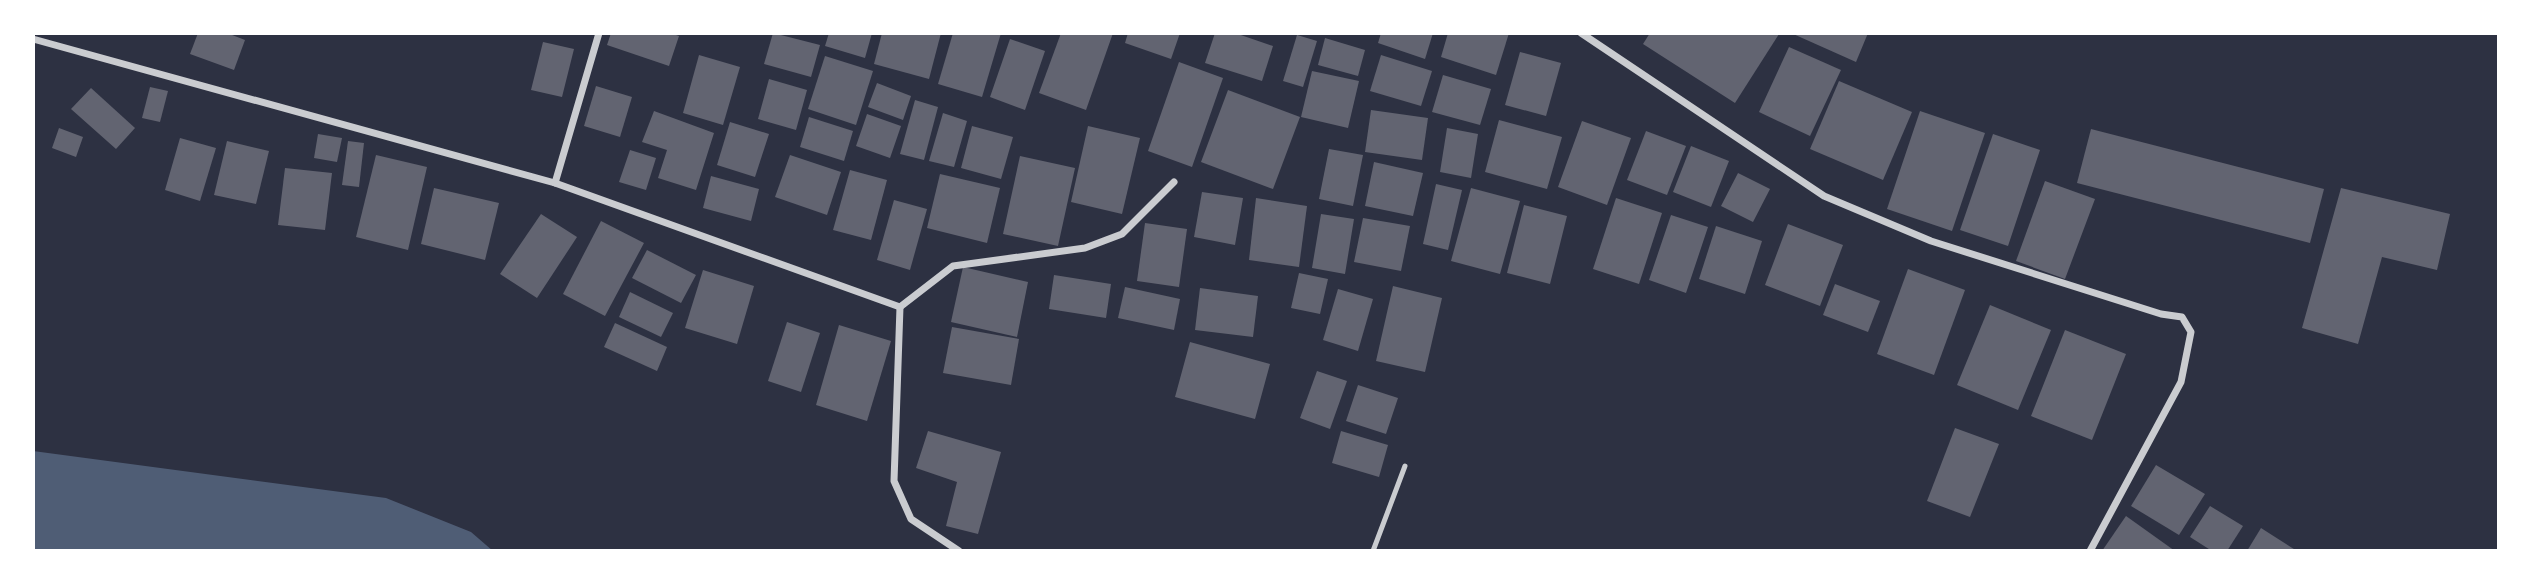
<svg xmlns="http://www.w3.org/2000/svg" width="2532" height="584" font-family="Karla,sans-serif">
<style>
.water{fill:#4f5d75}
.building{fill:#626471}
.lines{fill:none;stroke-linecap:round;stroke-linejoin:round}
.service{stroke:#caccd0;stroke-width:5}
.minor{stroke:#caccd0;stroke-width:7}
</style>
<rect width="100%" height="100%" fill="#2d3142"/>
<polygon class="water" points="33,451 386,498 471,532 493,551 33,551"/>
<g class="building">
<polygon points="198,33 227,33 245,40 234,70 190,54"/>
<polygon points="611,33 670,33 679,36 669,66 607,45"/>
<polygon points="773,33 820,45 811,77 764,64"/>
<polygon points="829,33 872,33 865,58 825,46"/>
<polygon points="882,33 941,33 929,79 874,64"/>
<polygon points="953,33 1001,33 982,97 938,84"/>
<polygon points="1061,33 1113,33 1086,110 1039,93"/>
<polygon points="1128,33 1180,33 1171,59 1125,43"/>
<polygon points="1215,33 1235,33 1273,46 1262,81 1205,63"/>
<polygon points="1381,33 1433,33 1425,59 1378,43"/>
<polygon points="1448,33 1509,33 1496,75 1441,57"/>
<polygon points="1650,33 1777,33 1779,34 1735,103 1643,44"/>
<polygon points="1791,33 1868,33 1856,62"/>
<polygon points="1297,35 1317,41 1303,87 1283,81"/>
<polygon points="1325,38 1365,50 1358,76 1318,65"/>
<polygon points="1010,39 1045,51 1025,110 990,97"/>
<polygon points="543,42 574,49 562,97 531,90"/>
<polygon points="1789,47 1841,70 1810,136 1759,112"/>
<polygon points="1520,52 1561,63 1546,116 1505,105"/>
<polygon points="699,55 740,67 723,125 683,113"/>
<polygon points="1381,55 1432,71 1421,106 1370,91"/>
<polygon points="825,56 873,71 856,125 808,109"/>
<polygon points="1179,62 1223,78 1192,167 1148,151"/>
<polygon points="1312,71 1359,81 1348,128 1301,117"/>
<polygon points="1443,75 1491,89 1480,125 1432,112"/>
<polygon points="769,79 807,90 796,130 758,119"/>
<polygon points="1839,81 1912,112 1883,180 1810,149"/>
<polygon points="877,83 911,96 903,120 868,107"/>
<polygon points="596,86 632,97 620,137 584,126"/>
<polygon points="150,87 168,91 160,122 142,118"/>
<polygon points="91,88 135,128 116,149 71,109"/>
<polygon points="1228,90 1300,117 1273,189 1201,162"/>
<polygon points="915,100 938,107 924,160 900,154"/>
<polygon points="1371,110 1428,118 1422,160 1365,152"/>
<polygon points="654,111 714,133 696,190 658,178 667,150 642,142"/>
<polygon points="1920,111 1985,133 1952,231 1887,209"/>
<polygon points="943,113 967,121 954,167 929,161"/>
<polygon points="867,114 901,126 890,158 856,146"/>
<polygon points="809,117 853,131 844,161 800,147"/>
<polygon points="1499,120 1562,137 1547,189 1485,172"/>
<polygon points="1582,121 1631,138 1607,205 1558,187"/>
<polygon points="730,122 769,134 755,177 717,165"/>
<polygon points="972,126 1013,137 1001,179 961,168"/>
<polygon points="1088,126 1140,138 1122,214 1071,202"/>
<polygon points="59,128 83,137 76,157 52,148"/>
<polygon points="1447,128 1478,134 1471,178 1440,172"/>
<polygon points="2091,129 2324,189 2310,243 2077,183"/>
<polygon points="1646,131 1686,146 1667,195 1627,180"/>
<polygon points="318,134 342,138 337,162 314,158"/>
<polygon points="1993,134 2040,150 2008,246 1960,230"/>
<polygon points="180,138 216,148 200,201 165,190"/>
<polygon points="227,141 269,151 256,204 214,195"/>
<polygon points="348,141 364,143 359,187 342,185"/>
<polygon points="1691,146 1729,161 1711,207 1673,192"/>
<polygon points="1329,149 1363,155 1353,206 1319,199"/>
<polygon points="630,150 656,158 646,190 619,182"/>
<polygon points="376,155 427,167 408,250 356,237"/>
<polygon points="790,155 841,172 827,215 775,197"/>
<polygon points="1020,156 1075,168 1058,246 1003,234"/>
<polygon points="1374,162 1423,173 1413,216 1365,206"/>
<polygon points="285,168 332,173 325,230 278,225"/>
<polygon points="850,170 887,180 871,240 833,230"/>
<polygon points="1738,173 1770,189 1753,222 1721,206"/>
<polygon points="940,174 1000,188 987,243 927,228"/>
<polygon points="711,176 759,189 751,221 703,208"/>
<polygon points="2045,181 2095,199 2065,279 2016,261"/>
<polygon points="1436,184 1462,190 1448,250 1423,244"/>
<polygon points="434,188 499,203 485,260 421,244"/>
<polygon points="1471,188 1520,201 1500,274 1451,261"/>
<polygon points="2341,188 2450,214 2437,270 2382,257 2358,344 2302,328"/>
<polygon points="1202,192 1243,198 1235,245 1194,237"/>
<polygon points="1256,198 1307,206 1299,267 1249,260"/>
<polygon points="1616,198 1662,213 1639,284 1593,269"/>
<polygon points="894,200 927,209 910,270 877,260"/>
<polygon points="1524,205 1567,216 1550,284 1507,273"/>
<polygon points="541,214 577,237 537,298 500,274"/>
<polygon points="1321,214 1354,219 1345,274 1312,268"/>
<polygon points="1671,215 1708,227 1686,293 1649,280"/>
<polygon points="1363,218 1410,226 1401,271 1354,262"/>
<polygon points="601,221 644,243 605,316 563,294"/>
<polygon points="1145,223 1187,229 1179,287 1137,281"/>
<polygon points="1788,224 1843,245 1820,306 1765,285"/>
<polygon points="1716,226 1762,241 1745,294 1699,279"/>
<polygon points="647,250 696,275 681,303 632,278"/>
<polygon points="963,267 1028,282 1017,337 951,322"/>
<polygon points="1908,269 1965,290 1934,375 1877,354"/>
<polygon points="703,270 754,286 737,344 685,328"/>
<polygon points="1299,273 1328,279 1320,314 1291,308"/>
<polygon points="1054,275 1111,284 1106,318 1049,309"/>
<polygon points="1835,284 1880,301 1868,332 1823,315"/>
<polygon points="1393,286 1442,298 1425,372 1376,361"/>
<polygon points="1125,287 1180,299 1174,330 1118,318"/>
<polygon points="1200,288 1258,296 1253,337 1195,330"/>
<polygon points="1338,289 1373,299 1358,351 1323,340"/>
<polygon points="630,292 673,313 661,337 619,317"/>
<polygon points="1990,305 2051,330 2018,410 1957,385"/>
<polygon points="787,322 820,333 801,392 768,381"/>
<polygon points="615,323 667,347 657,371 604,347"/>
<polygon points="839,325 891,341 867,421 816,405"/>
<polygon points="952,327 1019,339 1011,385 943,373"/>
<polygon points="2065,330 2126,354 2092,440 2031,416"/>
<polygon points="1190,342 1270,364 1255,419 1175,397"/>
<polygon points="1317,371 1347,381 1330,429 1300,418"/>
<polygon points="1358,385 1398,398 1386,434 1346,421"/>
<polygon points="1955,428 1999,444 1970,517 1927,501"/>
<polygon points="928,431 1001,452 978,534 946,526 957,482 916,468"/>
<polygon points="1341,431 1388,445 1379,477 1332,463"/>
<polygon points="2156,465 2205,494 2179,535 2131,506"/>
<polygon points="2210,506 2243,526 2227,551 2212,551 2190,537"/>
<polygon points="2126,516 2175,551 2102,551"/>
<polygon points="2261,528 2297,551 2247,551"/>
</g>
<g class="lines">
<polyline class="service" points="1373,551 1405,466"/>
<g class="minor">
<polyline points="1581,33 1824,196 1931,241 2161,314 2182,317 2191,332 2181,382 2090,551"/>
<polyline points="33,39 555,183 900,307"/>
<polyline points="555,183 599,33"/>
<polyline points="900,307 953,266 1085,248 1122,234 1174,182"/>
<polyline points="900,307 894,481 911,519 959,551"/>
</g>
</g>
<rect width="2532" height="584" fill="none" stroke="#ffffff" stroke-width="70"/>
</svg>
